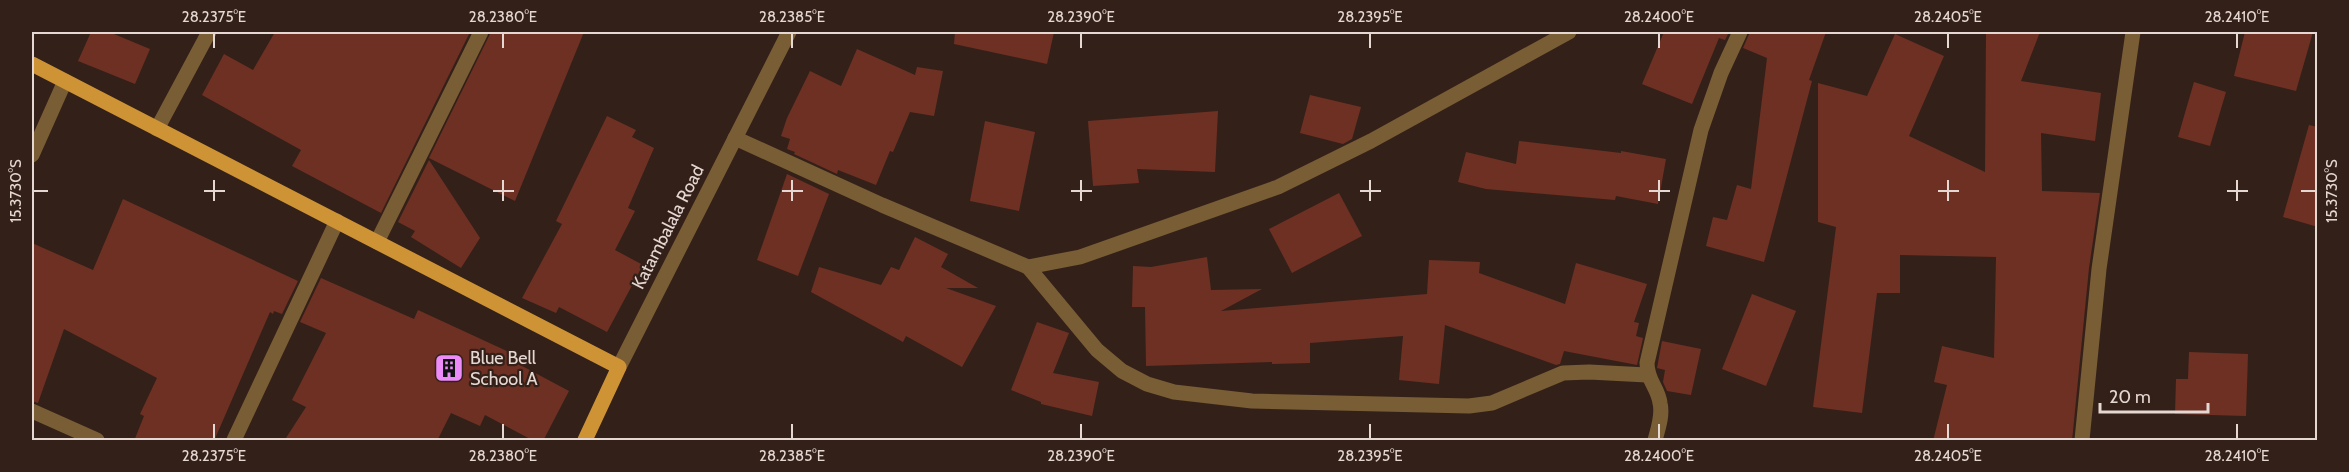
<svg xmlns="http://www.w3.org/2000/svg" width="2349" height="472" font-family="Cabin,sans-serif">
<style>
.building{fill:#6e3023}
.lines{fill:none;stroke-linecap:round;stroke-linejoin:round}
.minor{stroke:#795d35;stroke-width:15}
.major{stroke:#ce9335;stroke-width:15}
.ticks{fill:none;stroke:#e5d7d2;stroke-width:2}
.labels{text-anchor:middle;stroke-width:4.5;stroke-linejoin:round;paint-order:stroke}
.street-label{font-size:18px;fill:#e5d7d2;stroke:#332019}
.poi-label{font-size:18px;fill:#e5d7d2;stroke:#332019;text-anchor:start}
.neatline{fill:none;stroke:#e5d7d2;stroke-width:2}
.ticks-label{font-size:15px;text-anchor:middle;fill:#e5d7d2}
</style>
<rect width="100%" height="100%" fill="#332019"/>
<g class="building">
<polygon points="91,32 109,32 150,49 135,84 78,61"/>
<polygon points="275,32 470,32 381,213 292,166 301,150 202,95 224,54 253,70"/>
<polygon points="491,32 584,32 515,201 429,158"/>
<polygon points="955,32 1054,32 1047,64 954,44"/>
<polygon points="1664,32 1729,32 1725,40 1719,38 1692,104 1642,84"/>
<polygon points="1750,32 1826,32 1809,80 1812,81 1764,262 1706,246 1713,217 1727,220 1737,185 1751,189 1767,58 1743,48"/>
<polygon points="1986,32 2040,32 2021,81 2101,93 2095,141 2041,133 2042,191 2100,193 2089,268 2072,441 1933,441 1947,385 1934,382 1942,346 1994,358 1996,257 1900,255 1900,293 1877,293 1862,413 1813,407 1836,227 1818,222 1818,83 1867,96 1895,34 1944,56 1909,136 1985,172"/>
<polygon points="2245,32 2313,32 2296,91 2234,76"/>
<polygon points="857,49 915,75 917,67 943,71 934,116 910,112 893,152 890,151 876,185 838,170 837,174 794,154 795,152 787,149 790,139 781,136 787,118 810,71 841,86"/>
<polygon points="2194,82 2226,92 2210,146 2178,137"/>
<polygon points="1310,95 1361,107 1352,139 1343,144 1300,133"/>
<polygon points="1218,111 1215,172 1137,169 1139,183 1093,186 1088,121"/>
<polygon points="607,116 636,130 632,137 654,148 628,208 635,211 615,250 643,265 607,332 559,307 556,313 522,298 562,224 556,221"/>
<polygon points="985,121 1035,132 1019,211 970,201"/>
<polygon points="2309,125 2318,127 2318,227 2283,217"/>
<polygon points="1519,141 1621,153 1621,151 1666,159 1658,204 1616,196 1615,200 1486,189 1458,182 1466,152 1516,164"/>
<polygon points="429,160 480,238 461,268 411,237 415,231 398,222"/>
<polygon points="787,174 829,194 798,276 757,260"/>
<polygon points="1339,193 1362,236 1292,273 1269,229"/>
<polygon points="123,199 298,281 282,314 274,311 273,314 270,312 214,441 134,441 144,416 140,414 157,378 64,329 38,403 32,401 32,243 93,270"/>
<polygon points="915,237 948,254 941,267 978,288 946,288 996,306 962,367 906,336 903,342 811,292 819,267 881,285 891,267 899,270"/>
<polygon points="1207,257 1211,290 1262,289 1221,311 1427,294 1429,260 1480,262 1479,273 1565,304 1576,263 1647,284 1634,322 1639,323 1636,336 1643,338 1637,365 1564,351 1560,364 1556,365 1445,325 1439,384 1399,380 1403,336 1310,343 1310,363 1272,364 1272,362 1146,366 1145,307 1132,307 1133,266 1151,267"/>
<polygon points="321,278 414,319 418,310 509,352 509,359 569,391 543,441 534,441 485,415 480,426 451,413 437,441 284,441 306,407 292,400 326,333 300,322"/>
<polygon points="1752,294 1796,311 1766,386 1722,369"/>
<polygon points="1037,322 1069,333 1053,373 1099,382 1092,416 1041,404 1041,402 1011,390"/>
<polygon points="1662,341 1701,349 1691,395 1667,391 1663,382 1665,370 1657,368"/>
<polygon points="2189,352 2248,354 2246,416 2175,414 2176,379 2188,379"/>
</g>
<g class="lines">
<g class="minor">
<polyline points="157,129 209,32"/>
<polyline points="735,138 882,205 1028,267 1097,350 1122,371 1147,384 1174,392 1252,401 1469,406 1492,403 1563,373 1589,372 1647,375"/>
<polyline points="32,155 65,81"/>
<polyline points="377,242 481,32"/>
<polyline points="1028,267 1080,257 1278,187 1371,141 1569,32"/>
<polyline points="619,367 789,32"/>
<polyline points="32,411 97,440"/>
<polyline points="234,440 337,221"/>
<path d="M1655 440C1658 429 1663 415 1660 403 1658 387 1647 381 1647 363L1701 130 1721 73 1740 32"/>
<polyline points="2082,440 2099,269 2133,32"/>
</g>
<polyline class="major" points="32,64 619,367 585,440"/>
</g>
<path class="ticks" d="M214 33V48M503 33V48M792 33V48M1081 33V48M1370 33V48M1659 33V48M1948 33V48M2237 33V48M214 180V201M503 180V201M792 180V201M1081 180V201M1370 180V201M1659 180V201M1948 180V201M2237 180V201M33 191H48M204 191H225M493 191H514M782 191H803M1071 191H1092M1360 191H1381M1649 191H1670M1938 191H1959M2227 191H2248M2301 191H2316M214 424V439M503 424V439M792 424V439M1081 424V439M1370 424V439M1659 424V439M1948 424V439M2237 424V439"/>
<defs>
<g id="building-square" transform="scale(1.5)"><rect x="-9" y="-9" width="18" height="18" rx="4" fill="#ed8cf9" stroke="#332019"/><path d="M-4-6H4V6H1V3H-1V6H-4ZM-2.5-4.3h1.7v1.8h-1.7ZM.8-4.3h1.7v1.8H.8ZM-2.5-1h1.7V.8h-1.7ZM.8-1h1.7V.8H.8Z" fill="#111"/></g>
</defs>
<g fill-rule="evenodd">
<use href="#building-square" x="449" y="368"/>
</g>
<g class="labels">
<g class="street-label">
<text transform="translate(668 227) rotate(-63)" y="6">Katambalala Road</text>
</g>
<g class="poi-label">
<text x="470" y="364">Blue Bell<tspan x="470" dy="21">School A</tspan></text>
</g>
</g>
<rect width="2349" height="472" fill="none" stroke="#332019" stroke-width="66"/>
<path d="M2100 403v9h108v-9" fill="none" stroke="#e5d7d2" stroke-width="3"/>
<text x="2109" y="403" font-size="18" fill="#e5d7d2" stroke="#332019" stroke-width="4.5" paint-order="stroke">20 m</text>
<rect x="33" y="33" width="2283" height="406" class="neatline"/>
<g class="ticks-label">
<text x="214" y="22">28.2375°E</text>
<text x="503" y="22">28.2380°E</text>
<text x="792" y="22">28.2385°E</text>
<text x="1081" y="22">28.2390°E</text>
<text x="1370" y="22">28.2395°E</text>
<text x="1659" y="22">28.2400°E</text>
<text x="1948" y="22">28.2405°E</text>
<text x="2237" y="22">28.2410°E</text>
<text transform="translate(16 191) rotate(-90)" y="5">15.3730°S</text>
<text transform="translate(2332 191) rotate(-90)" y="5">15.3730°S</text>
<text x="214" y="461">28.2375°E</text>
<text x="503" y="461">28.2380°E</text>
<text x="792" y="461">28.2385°E</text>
<text x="1081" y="461">28.2390°E</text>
<text x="1370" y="461">28.2395°E</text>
<text x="1659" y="461">28.2400°E</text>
<text x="1948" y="461">28.2405°E</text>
<text x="2237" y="461">28.2410°E</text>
</g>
</svg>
